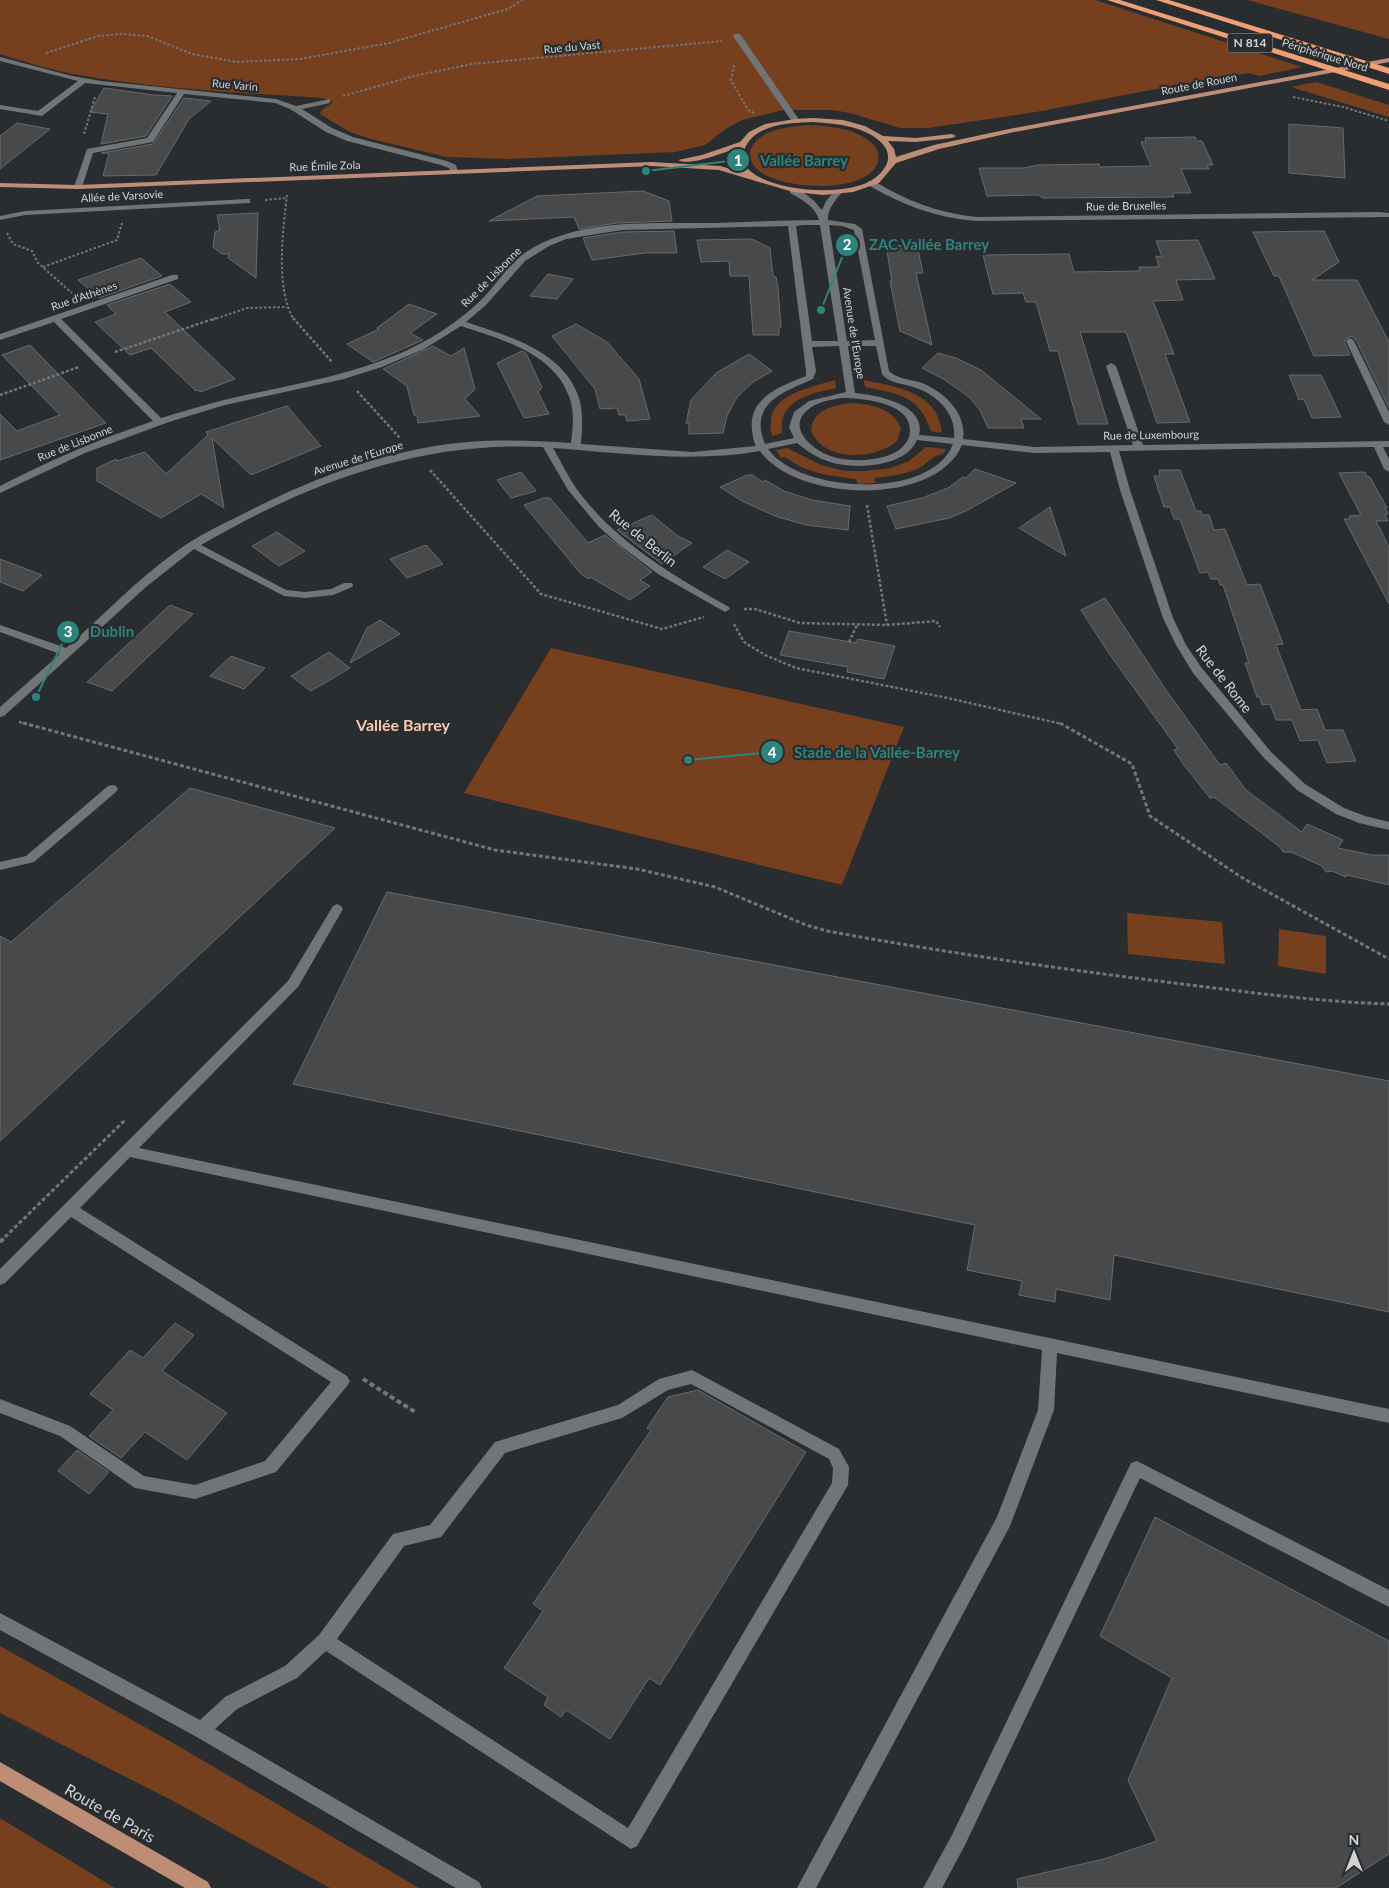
<svg xmlns="http://www.w3.org/2000/svg" width="1389" height="1888" font-family="Lato,sans-serif">
<style>
.green{fill:#763f1e}
.building{fill:#47494b;stroke:#686a6c}
.lines{fill:none;stroke-linecap:round;stroke-linejoin:round}
.path-far3{stroke:#737678;stroke-width:2;stroke-dasharray:2.5 2;stroke-linecap:butt}
.path-far2{stroke:#737678;stroke-width:2.5;stroke-dasharray:3 2;stroke-linecap:butt}
.path-far1{stroke:#737678;stroke-width:3;stroke-dasharray:4 2.5;stroke-linecap:butt}
.path{stroke:#737678;stroke-width:4;stroke-dasharray:5 3;stroke-linecap:butt}
.minor{fill:#727577;fill-rule:evenodd}
.major{fill:#bd8e75;fill-rule:evenodd}
.highway{fill:#ef9f73;fill-rule:evenodd}
.labels{text-anchor:middle;stroke-width:4.5;stroke-linejoin:round;paint-order:stroke}
.far-street-label{font-size:11px;fill:#d0d2d3;stroke:#2a2d2f}
.shield{fill:#2a2d2f;stroke:#9ea0a2;stroke-width:1}
.shield-label{font-size:12px;font-weight:bold;fill:#d0d2d3}
.street-label{font-size:14px;fill:#d0d2d3;stroke:#2a2d2f}
.quarter-label{font-size:16px;font-weight:bold;fill:#f7cab3;stroke:#2a2d2f}
.near-street-label{font-size:16px;fill:#d0d2d3;stroke:#2a2d2f}
.leader{fill:none;stroke:#2c847d;stroke-width:2}
.callout-dot{fill:#2c847d;stroke:#2a2d2f;stroke-width:2}
.mark-label{font-size:15px;text-anchor:middle;font-weight:bold;fill:#fff}
.callout-label{font-size:15px;text-anchor:middle;font-weight:bold;fill:#2c847d;stroke:#2a2d2f;stroke-width:4.5;stroke-linejoin:round;paint-order:stroke}
</style>
<rect width="100%" height="100%" fill="#2a2d2f"/>
<g class="green">
<path d="M0 0H1095L1302 67 1259 76 1249 73 1203 80 1036 112 928 128H900L850 113 832 110H784L742 120 727 128 705 145 676 152 509 159 447 157 371 139 350 132 320 114 321 111 333 102 323 98C240 93 156 89 73 74 49 69 24 62 0 54Z"/>
<polygon points="1247,0 1389,0 1389,39"/>
<polygon points="1316,82 1389,105 1389,117 1291,87"/>
<path d="M808 125C830 126 856 128 873 144 878 149 879 155 878 161 870 196 773 191 754 166 750 159 748 152 753 145 765 128 789 127 808 125Z"/>
<path d="M835 380 836 388C818 392 789 397 783 418 781 422 782 429 782 433L773 436C769 431 771 426 771 420 772 394 815 386 835 380Z"/>
<path d="M864 380C888 385 925 390 937 415 939 419 940 425 942 430L940 433 931 431C919 395 898 394 865 387Z"/>
<path d="M852 403C871 404 892 408 901 428L897 441C875 460 823 463 811 430 813 409 834 405 852 403Z"/>
<path d="M926 447 946 449 943 454C930 456 929 463 919 468 905 475 890 476 875 478V483L858 484 856 479C830 476 806 473 785 457L781 458 776 450 787 448 821 465 845 471H865L891 468 909 461Z"/>
<polygon points="551,648 904,727 842,885 464,793"/>
<polygon points="1127,913 1222,922 1225,964 1128,954"/>
<polygon points="1279,929 1326,936 1326,974 1278,966"/>
<polygon points="0,1646 175,1744 419,1888 330,1888 177,1803 0,1713"/>
<polygon points="0,1818 115,1888 0,1888"/>
</g>
<g class="building">
<polygon points="104,88 154,95 172,96 146,136 101,144 108,114 90,112"/>
<polygon points="184,98 211,101 189,119 156,175 103,176 109,153 101,153 153,144"/>
<polygon points="17,123 50,129 0,169 0,136"/>
<polygon points="1289,124 1343,128 1345,178 1289,173"/>
<polygon points="1195,137 1197,141 1202,141 1213,165 1207,165 1209,169 1181,169 1191,193 1173,193 1174,197 1043,198 1038,195 987,196 979,168 1025,168 1037,165 1099,164 1100,167 1151,166 1141,142 1146,142 1145,138"/>
<polygon points="643,191 669,201 672,221 617,223 579,229 574,217 489,221 537,196"/>
<polygon points="258,213 256,278 228,258 229,254 222,254 213,247 215,232 220,230 217,215"/>
<polygon points="674,231 677,253 645,253 592,260 583,238 622,232"/>
<polygon points="1324,231 1339,262 1312,280 1357,280 1389,342 1389,408 1356,340 1351,336 1344,341 1350,355 1314,356 1279,276 1274,276 1253,232"/>
<polygon points="752,239 770,248 773,276 776,277 778,288 781,327 779,327 779,335 753,335 749,276 730,276 729,261 701,262 697,240"/>
<polygon points="1198,240 1215,279 1176,280 1183,300 1153,301 1174,354 1165,354 1190,422 1157,423 1126,332 1080,332 1108,424 1078,424 1058,351 1050,351 1036,302 1026,302 1023,293 993,294 983,255 1069,254 1074,272 1140,271 1139,267 1159,267 1156,256 1162,257 1156,241"/>
<polygon points="917,245 923,273 916,273 932,345 900,331 890,281 892,281 886,246"/>
<polygon points="141,258 162,276 99,298 78,280"/>
<polygon points="548,274 573,279 557,299 530,296"/>
<polygon points="170,284 191,302 165,312 235,379 200,392 199,390 196,391 151,348 130,355 95,322 116,314 107,305"/>
<polygon points="409,304 437,314 410,333 423,340 373,362 347,344 379,329 377,328"/>
<polygon points="576,324 607,342 639,379 650,419 627,421 625,415 619,415 617,408 600,409 595,389 552,336"/>
<polygon points="30,345 106,423 0,460 0,414 17,431 60,415 2,355"/>
<polygon points="433,346 451,356 464,348 475,389 465,399 480,416 418,423 417,416 414,415 407,386 383,369"/>
<polygon points="522,351 526,353 542,388 538,392 549,414 524,418 497,363"/>
<polygon points="938,353 956,358 981,370 1041,419 1021,419 1024,428 988,428 980,410 969,397 945,380 922,368"/>
<polygon points="749,354 772,371 752,383 737,397 727,416 723,433 689,434 689,423 686,423 691,400 716,373"/>
<polygon points="1289,375 1321,375 1341,417 1312,418 1304,399 1299,400"/>
<polygon points="287,406 321,446 251,475 212,438 224,508 201,494 161,518 97,481 97,468 116,459 117,461 145,452 166,474 208,435 206,432"/>
<polygon points="975,469 1016,483 966,511 949,518 896,529 887,506 922,498 948,488 963,477 966,478"/>
<polygon points="1159,470 1180,470 1196,511 1201,511 1202,515 1209,515 1214,530 1225,529 1247,585 1260,584 1283,644 1276,645 1301,710 1317,709 1325,730 1343,730 1356,761 1327,763 1318,740 1300,741 1292,720 1276,720 1270,704 1262,705 1260,697 1257,697 1245,663 1249,663 1223,585 1220,585 1218,579 1211,579 1208,572 1200,573 1180,519 1174,519 1170,507 1164,507 1154,476 1160,476"/>
<polygon points="521,472 536,491 511,498 497,480"/>
<polygon points="1365,472 1367,477 1370,477 1387,508 1385,508 1388,514 1385,515 1388,521 1376,521 1389,547 1389,604 1344,519 1350,519 1349,516 1361,515 1339,473"/>
<polygon points="747,475 753,475 762,482 765,480 784,491 812,500 850,506 848,530 806,525 775,516 742,501 720,487"/>
<polygon points="544,498 550,498 588,543 605,535 652,572 640,580 650,586 630,600 590,577 588,579 580,573 524,505"/>
<polygon points="1050,507 1066,556 1019,528"/>
<polygon points="652,515 678,536 692,543 662,564 617,530"/>
<polygon points="277,532 305,551 279,566 252,546"/>
<polygon points="426,545 443,564 407,578 390,559"/>
<polygon points="727,550 749,562 725,579 703,567"/>
<polygon points="0,559 42,575 23,591 0,582"/>
<polygon points="1105,598 1166,690 1220,765 1226,763 1246,790 1302,832 1307,824 1343,840 1338,848 1372,855 1389,855 1389,885 1347,875 1346,877 1332,871 1326,872 1322,866 1291,852 1283,852 1280,847 1214,797 1210,798 1184,765 1174,750 1178,749 1108,652 1081,610"/>
<polygon points="170,605 193,614 112,691 87,682"/>
<polygon points="380,620 400,634 350,663 367,628"/>
<polygon points="789,631 856,643 858,639 895,646 884,679 847,672 848,667 780,655"/>
<polygon points="329,652 350,668 311,691 291,676"/>
<polygon points="231,656 247,662 265,668 244,689 210,676"/>
<polygon points="190,788 335,828 0,1141 0,936 11,942"/>
<polygon points="387,892 1389,1081 1389,1312 1114,1255 1110,1300 1056,1289 1055,1302 1019,1295 1022,1281 967,1270 975,1225 293,1084"/>
<polygon points="175,1323 194,1335 162,1371 227,1413 187,1460 145,1432 121,1458 89,1436 113,1410 90,1394 130,1350 143,1358"/>
<polygon points="698,1390 806,1452 660,1685 649,1678 610,1739 566,1710 561,1717 544,1705 548,1697 504,1668 543,1611 533,1604 651,1430 647,1428 668,1397"/>
<polygon points="77,1450 109,1472 89,1494 58,1471"/>
<polygon points="1155,1517 1389,1641 1389,1854 1336,1888 1018,1888 1017,1879 1104,1859 1157,1841 1128,1780 1172,1678 1100,1636"/>
</g>
<g class="lines">
<g class="path-far3">
<polyline points="46,53 98,36 122,34 147,36 192,54 237,62 300,59 389,43 508,9 522,0"/>
<polyline points="734,65 731,80 748,110 754,113"/>
<polyline points="343,96 414,76 472,64 722,41"/>
<polyline points="1293,97 1343,107 1389,121"/>
<polyline points="84,134 95,97"/>
<path d="M287 195C283 230 275 289 294 320"/>
<polyline points="265,200 287,198"/>
<polyline points="7,233 13,244 32,251 38,263 72,293"/>
<polyline points="43,267 117,240 122,223"/>
<polyline points="212,320 247,308 287,307"/>
</g>
<g class="path-far2">
<polyline points="293,318 332,362"/>
<polyline points="115,352 216,318"/>
<polyline points="357,391 400,438"/>
<polyline points="0,395 79,367"/>
<polyline points="430,470 541,594 662,629 704,617"/>
<polyline points="867,505 887,625"/>
<polyline points="744,609 755,609 800,623 887,625 936,621 940,627"/>
<polyline points="734,624 744,642 765,655 796,668 943,697 1062,724"/>
<polyline points="849,642 857,625"/>
<polyline points="19,722 27,724"/>
</g>
<g class="path-far1">
<path d="M23 723 495 850 637 869 715 887 806 925 827 931C947 953 1068 970 1190 985 1256 993 1322 1002 1389 1004"/>
<polyline points="1060,723 1132,764 1150,816 1241,877 1389,959"/>
<polyline points="5,1237 125,1120"/>
</g>
<g class="path">
<polyline points="0,1242 6,1236"/>
<polyline points="363,1379 415,1412"/>
</g>
<g class="minor">
<polygon points="734,34 740,34 800,121 799,123 793,123 733,36"/>
<polygon points="0,57 72,76 101,81 276,99 296,106 330,99 330,103 302,109 332,128 353,137 447,161 456,165 458,172 451,174 449,168 441,165 347,141 326,132 290,109 275,103 184,94 153,142 93,153 82,187 75,189 74,187 87,149 147,138 177,93 85,83 42,116 0,109 0,105 38,111 78,81 0,61"/>
<path d="M868 181H874C907 201 938 213 977 217L1379 212 1389 213V217L977 221C936 218 903 205 868 185Z"/>
<path d="M790 189C802 188 815 201 822 210L826 201 835 190H841L842 192C836 200 827 209 828 220L855 224 862 229 889 371C898 379 908 379 919 382 942 390 967 412 963 439L1035 447 1133 445 1106 366 1111 363 1116 366 1143 445 1389 441V447H1383L1389 459V472L1384 469 1374 447 1119 451 1130 490 1173 618 1186 645 1201 667 1271 752 1305 784 1344 808 1365 816 1389 822V830L1359 823 1336 814 1297 790 1263 757 1193 673 1176 645 1163 618 1120 490 1110 452 1035 453 962 445C935 508 795 501 760 451 691 463 622 453 553 448 561 461 567 475 576 488 614 541 672 575 729 607L730 609 725 612 658 574 618 544 599 527 568 490 543 447C417 441 308 483 201 545L286 590 305 592 331 589 344 583H352L353 585 352 587 333 595 305 598 284 596 194 549 146 587 4 716 0 717V707L60 654 0 632V625L66 648C103 616 137 579 177 551 197 536 221 525 243 514 312 478 391 448 469 442 504 439 537 441 571 443 573 427 575 409 568 394 551 352 500 339 461 326L424 349 382 367 344 379 225 405 169 422 85 453 0 493V486C50 460 100 439 153 421L54 322 0 340V334L172 275H178V279L61 319 161 418C188 410 214 402 241 396 296 384 350 375 401 353 430 340 457 323 480 301 496 286 507 265 526 252 580 217 653 224 714 223 749 222 784 220 819 220 816 207 801 199 790 193ZM804 225H820L838 341H812L796 226ZM829 225 842 226 854 230 875 340 847 341ZM788 226 806 371V376C781 386 748 397 752 431 753 436 753 441 756 446L692 452 581 444C582 428 584 411 578 395 561 350 507 336 466 322L486 305 525 261 549 246 566 239 622 230ZM839 346 846 392 809 401 794 412 789 427 794 438 765 444C748 403 784 392 813 379L816 371 812 347ZM848 346H876L882 374C889 383 900 383 910 386 934 392 957 412 954 438L919 435C927 404 876 395 855 393ZM840 398C864 398 918 403 909 437 905 448 893 455 883 457 868 461 852 461 837 458 812 452 780 424 815 405 822 401 832 400 840 398ZM917 440 953 444C931 501 799 493 768 449L797 443C807 451 817 458 830 462 855 470 906 467 917 440Z"/>
<polygon points="247,199 250,199 250,203 25,215 0,220 0,216 25,211"/>
<polygon points="1350,338 1354,341 1389,412 1389,425 1384,422 1346,341"/>
<polygon points="112,785 116,786 118,789 116,792 34,862 0,870 0,862 26,856 108,786"/>
<polygon points="337,904 341,906 343,909 298,987 139,1148 1389,1409 1389,1423 1057,1353 1054,1410 1010,1526 816,1888 797,1888 997,1517 1038,1410 1042,1350 130,1157 80,1208 347,1376 350,1381 347,1386 276,1472 195,1499 135,1488 60,1436 0,1413 0,1399 70,1426 144,1476 195,1485 265,1461 331,1382 71,1217 5,1283 0,1285 0,1269 288,981 333,906"/>
<path d="M692 1370 839 1449 849 1467 848 1485 637 1846 631 1849 326 1651 297 1678 237 1709 215 1729 479 1882 482 1888H456L195 1736 0 1630V1613L200 1720 225 1697 285 1666 319 1635 393 1534 430 1525 495 1442 618 1405 659 1379ZM691 1384 829 1459 833 1468 832 1483 628 1828 337 1639 404 1546 441 1537 505 1453 622 1418 668 1390Z"/>
<polygon points="1137,1461 1389,1590 1389,1607 1140,1478 964,1847 942,1888 923,1888 952,1835 1131,1463"/>
</g>
<g class="major">
<path d="M1389 58V62L1014 132 939 149 896 163 879 183 853 192 823 195 793 192 719 170 652 166 78 189 0 187V183L78 185 652 162 720 166 742 172 734 157 737 148C725 152 689 167 678 160L702 155 740 142 749 132 765 124 795 119 813 118 843 120 865 126 883 136 916 138 952 134 956 136 952 138 916 142 888 141 894 149 896 157 934 145 1014 128ZM813 122C826 123 839 124 851 127 878 134 905 154 875 178 849 198 772 192 749 170 746 167 744 161 741 157 744 151 746 144 750 140 765 123 793 123 813 122Z"/>
<polygon points="0,1762 208,1882 211,1888 185,1888 0,1781"/>
</g>
<g class="highway">
<polygon points="1107,0 1120,0 1389,84 1389,90"/>
<polygon points="1156,0 1169,0 1389,68 1389,74"/>
</g>
</g>
<g class="labels">
<g class="far-street-label">
<text transform="translate(572 47) rotate(-5)" y="4">Rue du Vast</text>
<text transform="translate(1325 55) rotate(17)" y="4">Périphérique Nord</text>
<text transform="translate(1199 84) rotate(-11)" y="4">Route de Rouen</text>
<text transform="translate(235 85) rotate(5)" y="4">Rue Varin</text>
<text transform="translate(325 166) rotate(-2)" y="4">Rue Émile Zola</text>
<text transform="translate(122 196) rotate(-3)" y="4">Allée de Varsovie</text>
<text transform="translate(1126 206) rotate(-1)" y="4">Rue de Bruxelles</text>
<text transform="translate(491 277) rotate(-45)" y="4">Rue de Lisbonne</text>
<text transform="translate(84 296) rotate(-19)" y="4">Rue d'Athènes</text>
<text transform="translate(854 333) rotate(81)" y="4">Avenue de l'Europe</text>
<text transform="translate(1151 435) rotate(-1)" y="4">Rue de Luxembourg</text>
<text transform="translate(75 443) rotate(-22)" y="4">Rue de Lisbonne</text>
<text transform="translate(358 458) rotate(-17)" y="4">Avenue de l'Europe</text>
</g>
<rect class="shield" x="1227.5" y="33.5" width="45" height="19" rx="4"/>
<g class="shield-label">
<text x="1250" y="47">N 814</text>
</g>
<g class="street-label">
<text transform="translate(643 538) rotate(39)" y="5">Rue de Berlin</text>
<text transform="translate(1224 679) rotate(52)" y="5">Rue de Rome</text>
</g>
<g class="quarter-label">
<text x="403" y="731">Vallée Barrey</text>
</g>
<g class="near-street-label">
<text transform="translate(110 1813) rotate(30)" y="6">Route de Paris</text>
</g>
</g>
<path class="leader" d="M646 171L738 160M821 310L847 245M36 697L68 632M688 760L772 752"/>
<g class="callout-dot">
<circle cx="646" cy="171" r="5"/>
<circle cx="821" cy="310" r="5"/>
<circle cx="36" cy="697" r="5"/>
<circle cx="688" cy="760" r="5"/>
<circle cx="738" cy="160" r="12"/>
<circle cx="847" cy="245" r="12"/>
<circle cx="68" cy="632" r="12"/>
<circle cx="772" cy="752" r="12"/>
</g>
<g class="mark-label">
<text x="738" y="166">1</text>
<text x="847" y="250">2</text>
<text x="68" y="637">3</text>
<text x="772" y="758">4</text>
</g>
<g class="callout-label">
<text x="804" y="166">Vallée Barrey</text>
<text x="929" y="250">ZAC Vallée Barrey</text>
<text x="112" y="637">Dublin</text>
<text x="877" y="758">Stade de la Vallée-Barrey</text>
</g>
<g transform="translate(1354 1853)" stroke="#2a2d2f" stroke-width="4" paint-order="stroke">
<path d="M0-4L9 19L0 12L-9 19Z" fill="#d0d2d3"/>
<text y="-8" font-size="14" font-weight="bold" text-anchor="middle" fill="#d0d2d3">N</text>
</g>
</svg>
